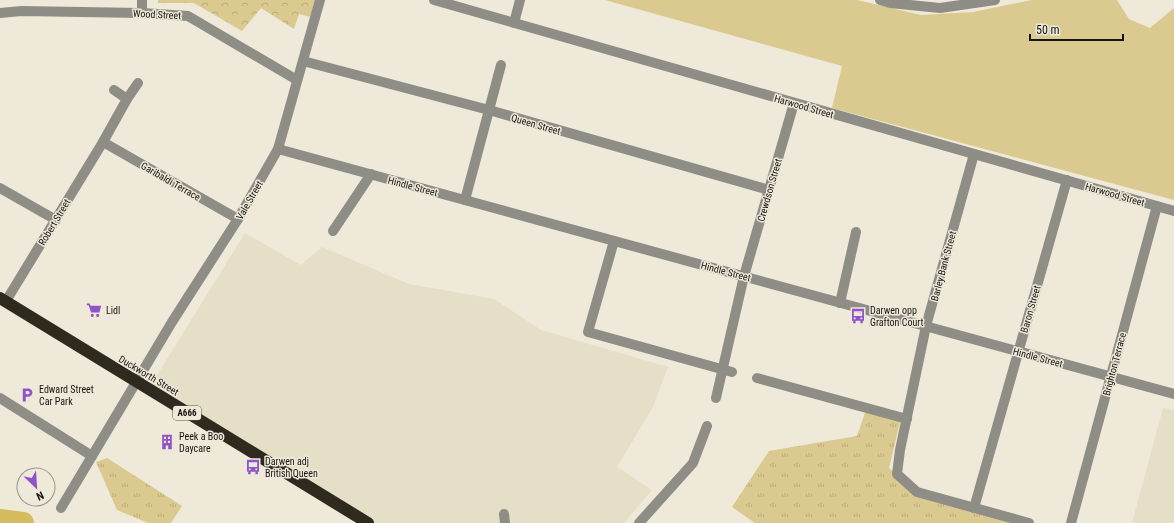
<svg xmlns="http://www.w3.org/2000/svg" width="1174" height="523" font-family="'Roboto Condensed',sans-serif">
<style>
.built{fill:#e5dfc7}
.grass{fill:url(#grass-tufts)}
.park{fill:url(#park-crowns)}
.garden{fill:#daca8f}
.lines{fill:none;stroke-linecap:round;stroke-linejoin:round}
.river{stroke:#d5bc5e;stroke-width:22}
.minor{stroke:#8e8d86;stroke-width:10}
.highway{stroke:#2e2a1d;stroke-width:12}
.labels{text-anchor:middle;stroke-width:3;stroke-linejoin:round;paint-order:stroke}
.shield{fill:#eee9d9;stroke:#57544c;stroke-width:1}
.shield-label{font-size:9px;font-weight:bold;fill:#16140f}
.street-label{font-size:10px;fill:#16140f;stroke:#eee9d9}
.poi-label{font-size:10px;fill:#16140f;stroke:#eee9d9;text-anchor:start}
</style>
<defs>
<pattern id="grass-tufts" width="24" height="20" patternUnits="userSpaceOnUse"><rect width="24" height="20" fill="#daca8f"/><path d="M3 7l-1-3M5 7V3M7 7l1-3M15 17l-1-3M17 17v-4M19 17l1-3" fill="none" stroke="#baad7a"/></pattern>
<pattern id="park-crowns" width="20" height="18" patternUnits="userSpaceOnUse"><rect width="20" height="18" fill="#daca8f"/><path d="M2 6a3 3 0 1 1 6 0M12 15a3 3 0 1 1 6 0" fill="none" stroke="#baad7a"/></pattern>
</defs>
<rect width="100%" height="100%" fill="#eee9d9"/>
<g class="built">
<polygon points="245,233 301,265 322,247 409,284 494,299 541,330 668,367 653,407 617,467 652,490 624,523 364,523 151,385"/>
<polygon points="1163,408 1174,410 1174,523 1132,523"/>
</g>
<g class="grass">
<polygon points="866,410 900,422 889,468 917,492 1027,523 755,523 732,507 769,451 857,436"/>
<polygon points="107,458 182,506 171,523 148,523 117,510 96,462"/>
</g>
<polygon class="park" points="158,0 316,0 311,17 299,14 294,29 261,8 242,31 194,3 158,3"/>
<polygon class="garden" points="605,0 857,0 921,15 973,12 1032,0 1117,0 1129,19 1150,28 1174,8 1174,200 832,108 842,66"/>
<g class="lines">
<polyline class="river" points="0,520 23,523"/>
<g class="minor">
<polyline points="434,0 1174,211"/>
<polyline points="880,0 890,3 940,8 995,0"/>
<polyline points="0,13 21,11 142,13 188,16 297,80"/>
<polyline points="142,13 142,0"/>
<polyline points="514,23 520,0"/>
<polyline points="303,61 489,110 769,190"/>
<polyline points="114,90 127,99"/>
<polyline points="103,142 238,219"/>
<polyline points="278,149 1174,394"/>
<polyline points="974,154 926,326 900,450 897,474 917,492 1029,523"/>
<polyline points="0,188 56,220"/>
<polyline points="465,200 501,65"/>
<polyline points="333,231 371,174"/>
<polyline points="614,241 588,332 732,372"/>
<polyline points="6,301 103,142 127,99 138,83"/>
<polyline points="840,303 856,232"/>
<polyline points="757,378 907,419"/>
<polyline points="0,398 92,456"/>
<polyline points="716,398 744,276 794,103"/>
<polyline points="61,508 172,322 238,219 278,149 320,0"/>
<polyline points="974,508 1067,180"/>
<polyline points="504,514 505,523"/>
<polyline points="639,523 693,463 707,426"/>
<polyline points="1071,523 1157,206"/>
</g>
<polyline class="highway" points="0,298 368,523"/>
</g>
<defs>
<g id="supermarket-bare" transform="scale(1.2)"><path d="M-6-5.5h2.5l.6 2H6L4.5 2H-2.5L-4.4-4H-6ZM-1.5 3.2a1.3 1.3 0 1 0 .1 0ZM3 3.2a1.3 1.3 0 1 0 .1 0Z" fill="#9054ca" stroke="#eee9d9" stroke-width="2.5" paint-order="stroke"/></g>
<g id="bus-bare" transform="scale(1.2)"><path d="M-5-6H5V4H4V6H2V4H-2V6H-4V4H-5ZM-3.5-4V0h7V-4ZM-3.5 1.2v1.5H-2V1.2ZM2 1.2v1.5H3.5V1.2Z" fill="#9054ca" stroke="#eee9d9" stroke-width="2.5" paint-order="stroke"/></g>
<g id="parking-bare" transform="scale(1.2)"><path d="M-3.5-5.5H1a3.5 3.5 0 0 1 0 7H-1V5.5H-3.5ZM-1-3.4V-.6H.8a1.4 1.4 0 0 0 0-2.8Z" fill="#9054ca" stroke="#eee9d9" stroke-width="2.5" paint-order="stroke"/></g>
<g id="building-bare" transform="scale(1.2)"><path d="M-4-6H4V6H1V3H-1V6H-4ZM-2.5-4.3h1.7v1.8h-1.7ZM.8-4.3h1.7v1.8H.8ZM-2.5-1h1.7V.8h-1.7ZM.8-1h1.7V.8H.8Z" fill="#9054ca" stroke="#eee9d9" stroke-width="2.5" paint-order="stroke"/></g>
</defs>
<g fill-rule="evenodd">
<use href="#supermarket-bare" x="94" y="310"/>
<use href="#bus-bare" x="858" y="316"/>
<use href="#parking-bare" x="27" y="395"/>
<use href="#building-bare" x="167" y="442"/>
<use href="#bus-bare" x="253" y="467"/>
</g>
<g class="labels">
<rect class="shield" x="173" y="406" width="28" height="14" rx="3"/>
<g class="shield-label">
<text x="187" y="416">A666</text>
</g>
<g class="street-label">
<text transform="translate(157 14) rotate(3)" y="4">Wood Street</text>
<text transform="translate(804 106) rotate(16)" y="4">Harwood Street</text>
<text transform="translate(536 124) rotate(16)" y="4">Queen Street</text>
<text transform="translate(171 181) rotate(30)" y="4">Garibaldi Terrace</text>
<text transform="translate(413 186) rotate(15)" y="4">Hindle Street</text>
<text transform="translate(769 190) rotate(-74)" y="4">Crewdson Street</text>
<text transform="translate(1115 194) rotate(16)" y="4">Harwood Street</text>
<text transform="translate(249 200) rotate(-60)" y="4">Vale Street</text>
<text transform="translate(54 222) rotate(-59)" y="4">Robert Street</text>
<text transform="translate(943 266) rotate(-75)" y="4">Barley Bank Street</text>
<text transform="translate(726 271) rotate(15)" y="4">Hindle Street</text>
<text transform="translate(1030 309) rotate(-74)" y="4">Baron Street</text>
<text transform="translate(1038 357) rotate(15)" y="4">Hindle Street</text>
<text transform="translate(1114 364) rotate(-75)" y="4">Brighton Terrace</text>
<text transform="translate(149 375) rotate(31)" y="4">Duckworth Street</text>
</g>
<g class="poi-label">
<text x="106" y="314">Lidl</text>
<text x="870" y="314">Darwen opp<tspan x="870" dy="12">Grafton Court</tspan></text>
<text x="39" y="393">Edward Street<tspan x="39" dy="12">Car Park</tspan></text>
<text x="179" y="440">Peek a Boo<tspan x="179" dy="12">Daycare</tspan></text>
<text x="265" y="465">Darwen adj<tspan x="265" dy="12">British Queen</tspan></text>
</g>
</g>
<g transform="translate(36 487) rotate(155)"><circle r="19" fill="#eee9d9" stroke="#989488"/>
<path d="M0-3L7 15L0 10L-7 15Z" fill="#9054ca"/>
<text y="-6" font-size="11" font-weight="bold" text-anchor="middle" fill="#16140f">N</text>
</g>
<path d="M1030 34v6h93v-6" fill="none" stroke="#16140f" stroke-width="2"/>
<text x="1036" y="34" font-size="12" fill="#16140f" stroke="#eee9d9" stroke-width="3" paint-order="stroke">50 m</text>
</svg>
